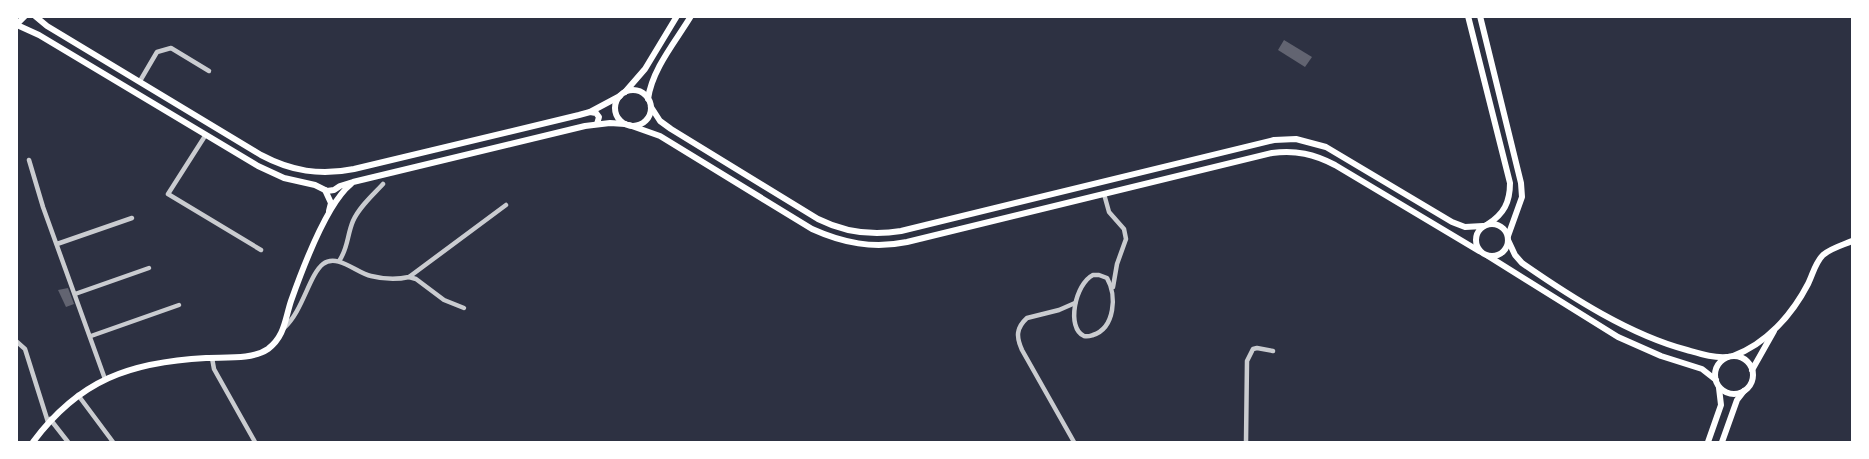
<svg xmlns="http://www.w3.org/2000/svg" width="1869" height="459" font-family="'DejaVu Sans',sans-serif">
<style>
.building{fill:#626471}
.lines{fill:none;stroke-linecap:round;stroke-linejoin:round}
.minor{stroke:#caccd0;stroke-width:4.5}
.secondary{stroke:#fff;stroke-width:6}
</style>
<rect width="100%" height="100%" fill="#2d3142"/>
<g class="building">
<polygon points="1284,40 1312,57 1305,67 1278,50"/>
<polygon points="68,288 74,304 66,307 58,290"/>
</g>
<g class="lines">
<g class="minor">
<polyline points="140,81 157,52 171,48 209,71"/>
<polyline points="205,136 168,194 261,250"/>
<polyline points="29,160 43,207 105,379"/>
<polyline points="1104,194 1109,212 1124,229 1126,239 1117,264 1113,287"/>
<polyline points="57,244 132,218"/>
<path d="M339 261C348 249 347 235 353 221 359 207 373 195 383 184"/>
<path d="M1093 275H1099L1107 278C1117 295 1115 328 1093 335 1090 336 1088 337 1084 336 1066 328 1075 284 1093 275Z"/>
<polyline points="409,277 416,279 444,300 464,308"/>
<polyline points="75,294 149,268"/>
<path d="M284 328C303 311 309 275 323 264 337 253 357 273 371 276 383 279 396 280 409 277L506 205"/>
<polyline points="91,336 179,305"/>
<polyline points="16,341 25,349 48,422"/>
<polyline points="212,358 214,369 255,442"/>
<polyline points="78,395 113,442"/>
<polyline points="50,419 68,442"/>
<path d="M1074 442 1022 350C1016 337 1016 328 1027 318L1059 310 1075 303"/>
<polyline points="1246,442 1247,361 1253,349 1257,348 1273,351"/>
</g>
<g class="secondary">
<path d="M35 16 47 26 261 155C291 171 320 176 354 169L579 115 590 112 620 96"/>
<path d="M1468 16 1510 183C1510 202 1504 214 1488 224"/>
<polyline points="1480,16 1521,183 1522,197 1508,236"/>
<polyline points="16,25 25,16"/>
<polyline points="17,25 39,35 258,166 284,178 315,185 327,191 334,190 340,186 353,182 585,126 610,123 625,124"/>
<circle cx="633" cy="108" r="18"/>
<polyline points="625,92 645,69 677,16"/>
<path d="M648 99C652 69 676 41 691 16"/>
<path d="M651 107 660 121 671 129 818 219C844 232 872 236 901 231L1274 140 1296 139 1326 147 1452 222 1465 227 1483 226"/>
<polyline points="590,112 596,113 599,117 597,124"/>
<path d="M629 125 660 136 812 229C843 243 873 249 907 242L1272 153C1296 150 1314 154 1335 165L1479 251"/>
<polyline points="325,190 331,203 329,211"/>
<circle cx="1492" cy="240" r="16"/>
<path d="M1508 240 1515 255 1522 263C1571 297 1630 335 1687 350 1701 354 1713 358 1727 357"/>
<polyline points="1488,256 1618,337 1661,356 1702,369 1716,380"/>
<path d="M1733 356C1766 344 1792 315 1808 284 1813 274 1815 263 1823 255 1831 248 1843 245 1852 241"/>
<circle cx="1734" cy="375" r="19"/>
<polyline points="1752,370 1774,331"/>
<path d="M33 442C79 380 130 362 206 358 225 357 252 360 268 349 285 336 285 319 291 301 302 270 326 204 351 184"/>
<polyline points="1708,442 1721,405 1719,388"/>
<polyline points="1722,442 1737,400 1744,391"/>
</g>
</g>
<rect width="1869" height="459" fill="none" stroke="#ffffff" stroke-width="36"/>
</svg>
